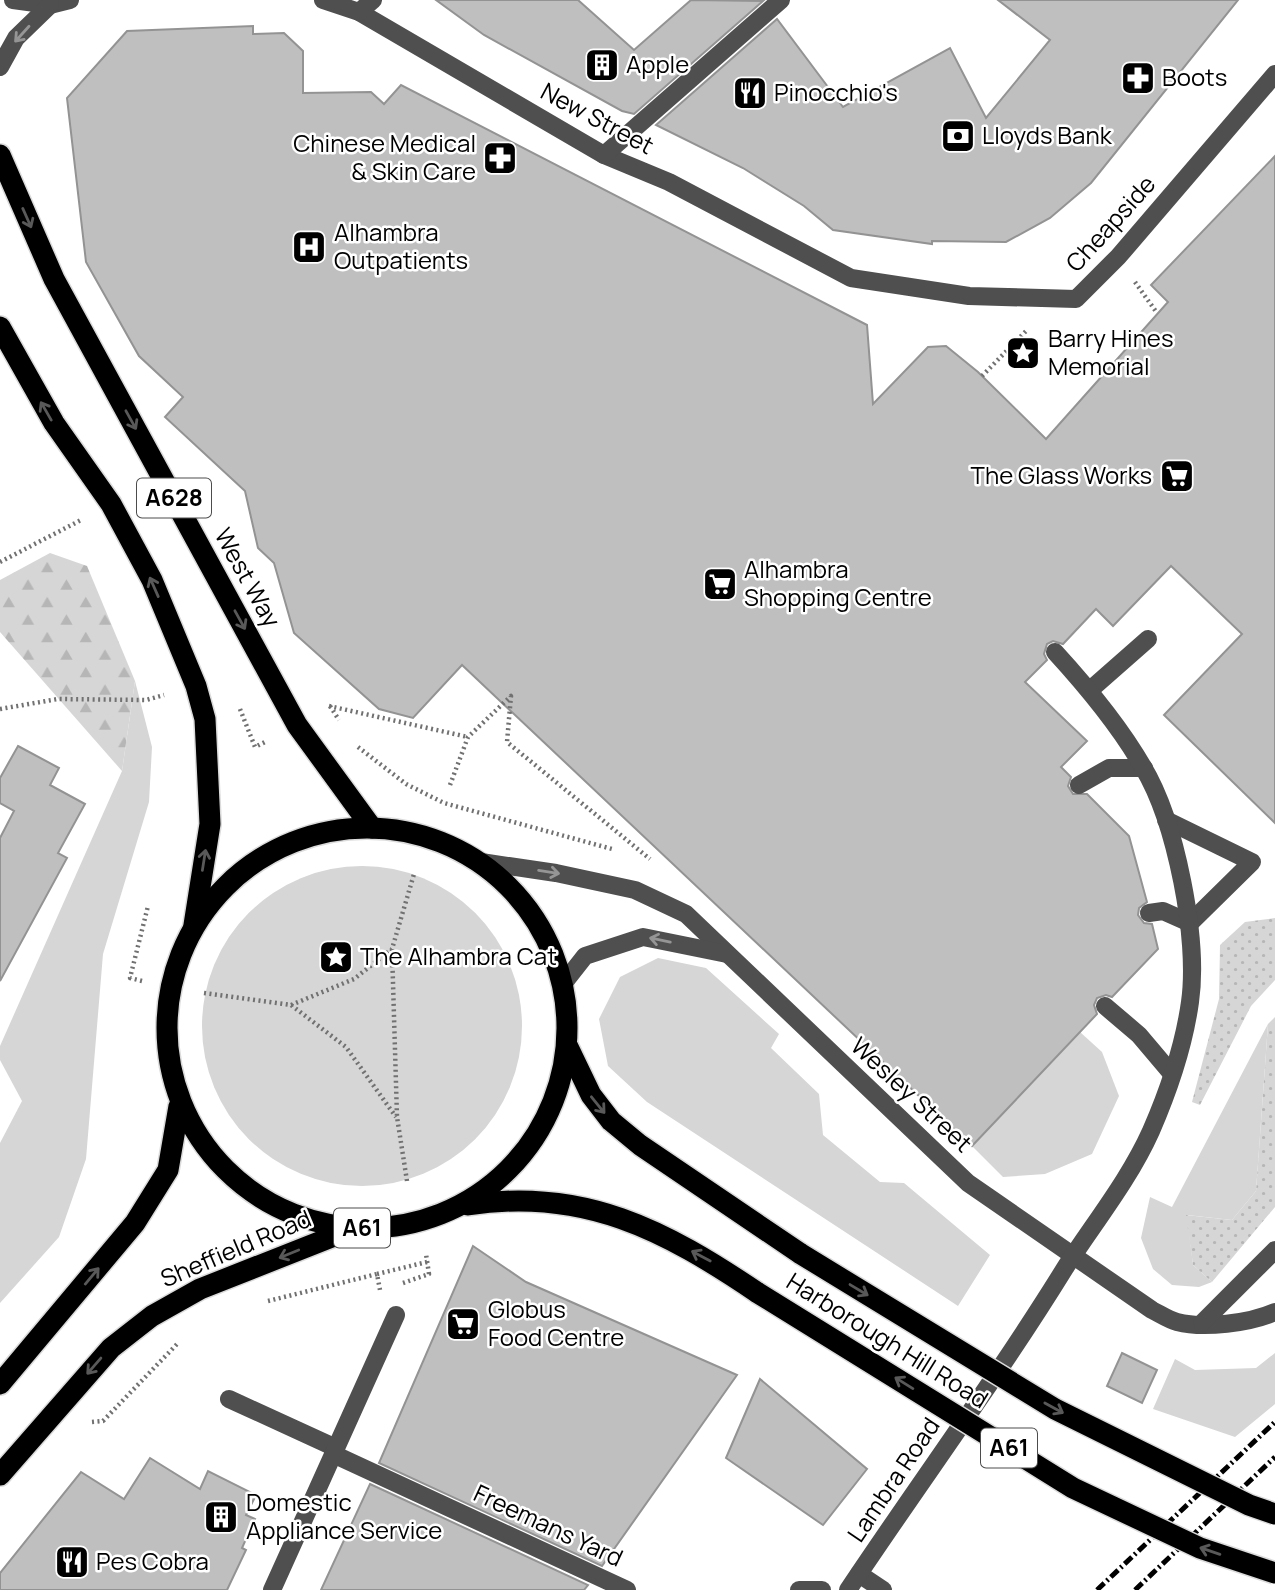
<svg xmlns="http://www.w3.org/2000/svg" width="1275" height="1590" font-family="Manrope,sans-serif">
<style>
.grass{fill:#d6d6d6}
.forest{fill:url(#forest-firs)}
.park{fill:url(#park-dots)}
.building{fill:#bfbfbf;stroke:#939393;stroke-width:2}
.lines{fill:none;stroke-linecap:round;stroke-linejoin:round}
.highway-casing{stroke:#dbdbdb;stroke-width:24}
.path{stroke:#717171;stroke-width:4.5;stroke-dasharray:2 3.5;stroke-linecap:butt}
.minor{stroke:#4f4f4f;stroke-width:18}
.highway{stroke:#000;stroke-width:21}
.rail{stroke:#000;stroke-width:5;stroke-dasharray:10 3.5 2 3.5;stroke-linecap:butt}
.highway-bridge-casing{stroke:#dbdbdb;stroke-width:24;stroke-linecap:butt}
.highway-bridge{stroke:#000;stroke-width:21}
.oneway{stroke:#959595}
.oneway2{stroke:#595959}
.labels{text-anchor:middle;stroke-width:5;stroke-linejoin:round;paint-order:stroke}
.shield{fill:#fff;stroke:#4c4c4c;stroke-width:2}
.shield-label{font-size:23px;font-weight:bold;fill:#000}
.poi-label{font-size:24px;fill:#000;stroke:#fff;text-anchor:start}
.street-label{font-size:24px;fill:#000;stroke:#fff}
</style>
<defs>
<pattern id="forest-firs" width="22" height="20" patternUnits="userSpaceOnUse" patternTransform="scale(1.75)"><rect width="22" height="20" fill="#d6d6d6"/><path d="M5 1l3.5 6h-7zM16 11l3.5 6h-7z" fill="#b6b6b6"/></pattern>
<pattern id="park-dots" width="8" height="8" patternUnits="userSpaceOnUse" patternTransform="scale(1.75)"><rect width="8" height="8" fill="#d6d6d6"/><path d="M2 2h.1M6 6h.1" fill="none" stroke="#b6b6b6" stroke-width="1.8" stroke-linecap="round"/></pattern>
</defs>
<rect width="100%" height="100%" fill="#fff"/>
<g class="grass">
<polygon points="135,681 152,747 149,802 103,954 86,1159 59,1237 0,1303 0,1143 22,1101 0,1060 0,1046 122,771"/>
<circle cx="362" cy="1026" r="160"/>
<polygon points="658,958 706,968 779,1034 771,1048 819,1094 823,1135 880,1182 904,1183 990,1255 958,1306 647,1102 608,1066 599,1019 620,977"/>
<polygon points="1268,1024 1256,1191 1232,1220 1187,1215 1193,1265 1212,1282 1199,1287 1172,1285 1153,1269 1141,1238 1150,1197 1172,1207"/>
<polygon points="1080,1032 1102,1052 1119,1096 1092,1154 1045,1174 1003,1177 972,1146"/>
<polygon points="1275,1353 1275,1404 1235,1437 1153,1409 1175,1359 1195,1370 1256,1368"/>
</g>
<polygon class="forest" points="50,553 87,566 135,681 122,771 0,632 0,580"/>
<g class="park">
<polygon points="1275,918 1275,980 1251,1006 1200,1105 1192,1102 1219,999 1220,945 1245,922"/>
<polygon points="1275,1017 1275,1207 1212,1282 1193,1265 1186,1215 1232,1220 1256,1191 1268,1024"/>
</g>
<g class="building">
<polygon points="436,0 578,0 634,50 691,0 763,1 634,114 622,111 484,35"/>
<polygon points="998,0 1238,0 1091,183 1050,218 1006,242 932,241 932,244 833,230 804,206 743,168 656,125 777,19 843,107 950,48 986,118 1050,40"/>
<polygon points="253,26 253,34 284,33 303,51 303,93 371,92 384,104 401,85 867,325 873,404 928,347 946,346 978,372 1046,439 1168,302 1151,285 1275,156 1275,823 1164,715 1242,634 1171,566 1113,626 1096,609 1063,644 1053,641 1047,644 1044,654 1047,660 1025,682 1087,741 1061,767 1071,777 1068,786 1073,794 1087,794 1129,836 1147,902 1139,908 1138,915 1144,923 1152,924 1158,949 1112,997 1106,995 1097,998 1094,1005 1097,1014 972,1146 462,665 413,718 379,709 294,633 274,563 258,548 245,491 165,417 183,397 139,356 86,262 67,98 127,31"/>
<polygon points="18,746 59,768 50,785 85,804 58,853 67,858 0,981 0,838 14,811 0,803 0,778"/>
<polygon points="473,1246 526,1282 737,1375 602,1566 379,1463"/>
<polygon points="1122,1353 1157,1370 1142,1403 1107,1386"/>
<polygon points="760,1379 867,1469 823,1525 726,1458"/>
<polygon points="150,1458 200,1489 208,1471 256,1495 246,1515 255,1519 242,1548 246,1550 227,1590 0,1590 0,1573 81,1472 124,1499"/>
<polygon points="370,1484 588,1585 584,1590 321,1590"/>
</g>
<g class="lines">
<g class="highway-casing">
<g id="highway">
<polyline points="0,155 54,279 297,725 372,828"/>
<polyline points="0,327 54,423 111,504 152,580 196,686 205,719 210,824 194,925"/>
<circle cx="367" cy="1028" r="200"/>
<polyline points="567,1045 591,1095 611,1121 640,1145 801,1254"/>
<path d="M468 1205C583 1187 665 1230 758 1293"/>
<polyline points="0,1384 135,1223 168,1170 179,1106"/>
<polyline points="0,1475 111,1348 152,1316 200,1289 352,1229"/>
</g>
</g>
<g class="path">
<polyline points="1135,282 1157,313"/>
<polyline points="982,376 1028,329"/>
<polyline points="0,562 83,519"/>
<polyline points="329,706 468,737"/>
<polyline points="330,706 339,720"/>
<polyline points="0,709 58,699 146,700 164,695"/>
<polyline points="240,709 255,747 267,741"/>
<polyline points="358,747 406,784 444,803 612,849"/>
<polyline points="450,785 468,737 511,696 507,742 650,859"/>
<polyline points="142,981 130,978 148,906"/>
<polyline points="204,993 291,1005 346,1047 396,1117"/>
<polyline points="291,1005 354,979 392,949"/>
<polyline points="407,1181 397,1117 392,949 414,874"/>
<polyline points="377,1274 427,1262"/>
<polyline points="403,1283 429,1274 426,1254"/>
<polyline points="268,1301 377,1274 380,1290"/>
<polyline points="92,1422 103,1421 179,1342"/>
</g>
<g class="minor">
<polyline points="13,0 50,5 70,0"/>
<polyline points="323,0 359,12 604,155 669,182 851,278 969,296 1076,299 1118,257 1275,74"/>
<polyline points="359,12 373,0"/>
<polyline points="0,67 16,38 50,5"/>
<polyline points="604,155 781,0"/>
<polyline points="1090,690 1148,639"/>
<polyline points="1079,785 1109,768 1144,768"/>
<path d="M481 862 556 873 635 890 686 914 968 1183 1152 1310C1160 1314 1169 1320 1177 1322 1204 1329 1250 1323 1275 1312"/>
<polyline points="1149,913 1163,911 1190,923 1252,862 1166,820"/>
<polyline points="563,984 585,956 643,937 727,954"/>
<polyline points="1105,1006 1139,1035 1172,1074"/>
<polyline points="1202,1323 1275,1250"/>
<polyline points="229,1399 336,1448"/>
<polyline points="333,1454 627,1590"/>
<polyline points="859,1574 883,1590"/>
<polyline points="272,1590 396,1315"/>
<polyline points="799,1590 822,1590"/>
<path d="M848 1590C920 1482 997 1378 1065 1268 1094 1223 1129 1180 1151 1131 1168 1092 1184 1045 1190 1002 1199 939 1176 822 1143 767 1119 725 1087 687 1055 652"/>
</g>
<use href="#highway" class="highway"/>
<g class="rail">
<polyline points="1097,1590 1275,1422"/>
<polyline points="1135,1590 1275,1457"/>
</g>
<g class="highway-bridge-casing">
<g id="highway-bridge">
<polyline points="801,1254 1055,1409 1249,1505 1275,1514"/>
<polyline points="758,1293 1073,1488 1200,1548 1275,1573"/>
</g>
</g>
<use href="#highway-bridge" class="highway-bridge"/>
</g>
<defs><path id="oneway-shaft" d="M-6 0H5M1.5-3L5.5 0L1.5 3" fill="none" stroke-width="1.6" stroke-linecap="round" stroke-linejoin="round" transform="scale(1.75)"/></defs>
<g class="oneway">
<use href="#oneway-shaft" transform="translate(22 34) rotate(132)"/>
<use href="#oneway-shaft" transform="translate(549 872) rotate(9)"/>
<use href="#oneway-shaft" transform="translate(660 940) rotate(-168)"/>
</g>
<g class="oneway2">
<use href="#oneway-shaft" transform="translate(27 218) rotate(66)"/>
<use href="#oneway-shaft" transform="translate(46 411) rotate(-120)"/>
<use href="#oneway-shaft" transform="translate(131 420) rotate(61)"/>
<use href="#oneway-shaft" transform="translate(154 587) rotate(-114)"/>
<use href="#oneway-shaft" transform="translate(240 620) rotate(61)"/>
<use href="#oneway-shaft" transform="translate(204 860) rotate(-81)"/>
<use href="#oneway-shaft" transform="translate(598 1105) rotate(51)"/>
<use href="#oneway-shaft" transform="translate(289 1254) rotate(158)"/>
<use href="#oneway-shaft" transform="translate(701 1256) rotate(-152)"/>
<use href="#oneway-shaft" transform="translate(92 1276) rotate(-50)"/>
<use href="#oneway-shaft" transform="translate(859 1290) rotate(31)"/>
<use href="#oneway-shaft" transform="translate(94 1366) rotate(131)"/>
<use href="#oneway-shaft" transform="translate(904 1383) rotate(-148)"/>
<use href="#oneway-shaft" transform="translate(1054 1408) rotate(29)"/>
<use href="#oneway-shaft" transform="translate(1210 1551) rotate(-161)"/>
</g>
<defs>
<g id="building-square" transform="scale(1.75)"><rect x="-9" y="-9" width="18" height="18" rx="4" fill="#000" stroke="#fff"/><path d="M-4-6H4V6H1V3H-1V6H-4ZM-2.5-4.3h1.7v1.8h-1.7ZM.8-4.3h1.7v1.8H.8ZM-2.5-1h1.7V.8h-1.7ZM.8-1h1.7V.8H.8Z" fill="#fff"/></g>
<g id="pharmacy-square" transform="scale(1.75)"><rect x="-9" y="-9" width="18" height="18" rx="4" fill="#000" stroke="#fff"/><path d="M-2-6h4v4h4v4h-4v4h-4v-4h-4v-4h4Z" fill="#fff"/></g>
<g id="restaurant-square" transform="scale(1.75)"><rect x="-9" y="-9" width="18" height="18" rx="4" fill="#000" stroke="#fff"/><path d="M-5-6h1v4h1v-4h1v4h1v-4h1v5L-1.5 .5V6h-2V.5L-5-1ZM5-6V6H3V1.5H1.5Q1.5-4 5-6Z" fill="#fff"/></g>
<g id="bank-square" transform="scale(1.75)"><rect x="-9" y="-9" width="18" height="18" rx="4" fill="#000" stroke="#fff"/><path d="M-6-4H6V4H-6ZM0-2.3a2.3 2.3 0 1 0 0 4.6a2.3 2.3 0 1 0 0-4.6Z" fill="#fff"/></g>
<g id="hospital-square" transform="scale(1.75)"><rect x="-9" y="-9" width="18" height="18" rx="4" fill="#000" stroke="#fff"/><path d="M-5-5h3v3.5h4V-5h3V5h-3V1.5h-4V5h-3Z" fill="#fff"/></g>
<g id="sight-square" transform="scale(1.75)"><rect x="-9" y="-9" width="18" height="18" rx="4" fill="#000" stroke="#fff"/><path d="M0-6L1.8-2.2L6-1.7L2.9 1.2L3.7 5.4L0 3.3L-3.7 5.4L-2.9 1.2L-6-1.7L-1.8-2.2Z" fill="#fff"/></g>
<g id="supermarket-square" transform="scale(1.75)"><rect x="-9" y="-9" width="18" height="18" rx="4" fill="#000" stroke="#fff"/><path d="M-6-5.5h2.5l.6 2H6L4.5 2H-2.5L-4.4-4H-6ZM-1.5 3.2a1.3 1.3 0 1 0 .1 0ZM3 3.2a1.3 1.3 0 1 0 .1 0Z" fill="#fff"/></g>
</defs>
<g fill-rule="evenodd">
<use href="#building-square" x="602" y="65"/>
<use href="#pharmacy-square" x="1138" y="78"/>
<use href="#restaurant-square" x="750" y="93"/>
<use href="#bank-square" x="958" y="136"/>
<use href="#pharmacy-square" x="500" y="158"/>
<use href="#hospital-square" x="309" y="247"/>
<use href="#sight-square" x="1023" y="353"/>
<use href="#supermarket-square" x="1177" y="476"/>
<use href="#supermarket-square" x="720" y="584"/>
<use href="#sight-square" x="336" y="957"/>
<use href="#supermarket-square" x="463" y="1324"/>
<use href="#building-square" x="221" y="1517"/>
<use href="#restaurant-square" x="72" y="1562"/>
</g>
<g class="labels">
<g class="shield">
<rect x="137" y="478.5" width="74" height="39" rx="5"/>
<rect x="334" y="1208.5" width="56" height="39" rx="5"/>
<rect x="981" y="1428.5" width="56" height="39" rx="5"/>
</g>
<g class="shield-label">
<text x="174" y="506">A628</text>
<text x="362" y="1236">A61</text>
<text x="1009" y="1456">A61</text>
</g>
<g class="poi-label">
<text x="626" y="73">Apple</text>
<text x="1162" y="86">Boots</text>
<text x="774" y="101">Pinocchio's</text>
<text x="982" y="144">Lloyds Bank</text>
<text x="476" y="152" text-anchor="end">Chinese Medical<tspan x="476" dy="28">&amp; Skin Care</tspan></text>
<text x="334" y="241">Alhambra<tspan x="334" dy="28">Outpatients</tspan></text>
<text x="1048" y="347">Barry Hines<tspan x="1048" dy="28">Memorial</tspan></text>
<text x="1152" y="484" text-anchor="end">The Glass Works</text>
<text x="744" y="578">Alhambra<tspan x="744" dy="28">Shopping Centre</tspan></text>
<text x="360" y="965">The Alhambra Cat</text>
<text x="488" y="1318">Globus<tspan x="488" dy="28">Food Centre</tspan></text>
<text x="246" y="1511">Domestic<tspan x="246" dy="28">Appliance Service</tspan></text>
<text x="96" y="1570">Pes Cobra</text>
</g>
<g class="street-label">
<text transform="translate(597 119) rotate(28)" y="8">New Street</text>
<text transform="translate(1111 224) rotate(-48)" y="8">Cheapside</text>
<text transform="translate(247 578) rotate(61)" y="8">West Way</text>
<text transform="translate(911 1095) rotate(43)" y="8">Wesley Street</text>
<text transform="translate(236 1249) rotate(-23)" y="8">Sheffield Road</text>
<text transform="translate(887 1341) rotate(32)" y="8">Harborough Hill Road</text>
<text transform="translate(894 1480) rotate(-56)" y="8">Lambra Road</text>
<text transform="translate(548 1526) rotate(25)" y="8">Freemans Yard</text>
</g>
</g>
</svg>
